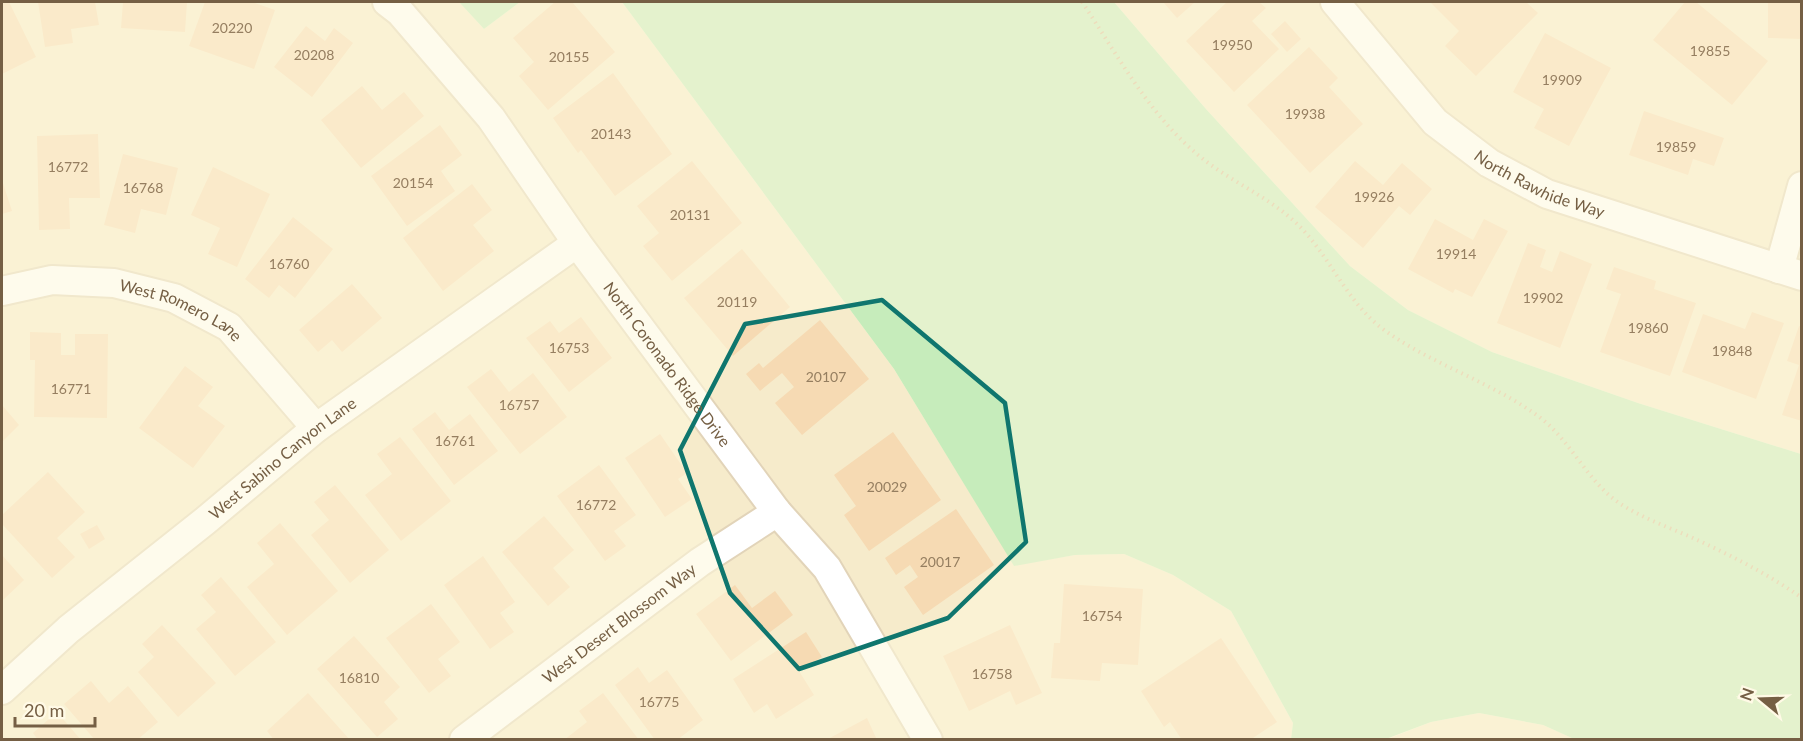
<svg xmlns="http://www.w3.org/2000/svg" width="1803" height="741" font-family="Lato,sans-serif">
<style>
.residential{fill:#f6ebcb}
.green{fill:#c6ecbb}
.building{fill:#f6dab3}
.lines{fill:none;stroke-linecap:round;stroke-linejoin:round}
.minor-casing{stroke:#e2d4b9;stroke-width:32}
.path{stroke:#dabd96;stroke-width:4;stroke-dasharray:1.5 4.5;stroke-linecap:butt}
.minor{stroke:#fff;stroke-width:28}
.marked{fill:none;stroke:#0f766e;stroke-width:4.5;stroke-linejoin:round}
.labels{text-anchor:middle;stroke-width:5;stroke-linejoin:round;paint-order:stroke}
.number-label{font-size:14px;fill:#957e60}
.street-label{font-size:16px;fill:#755f44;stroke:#fffae6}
</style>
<rect width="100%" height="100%" fill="#fef8dd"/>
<g class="residential">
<polygon points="2,2 459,2 484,29 520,2 622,2 894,369 1014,565 1075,555 1124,554 1173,575 1231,611 1293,723 1291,739 2,739"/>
<polygon points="1114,2 1801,2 1801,454 1638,403 1492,352 1408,310 1350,266 1206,109"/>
<polygon points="1479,713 1543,725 1574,739 1385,740 1431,722"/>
</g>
<g class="green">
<polygon points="459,2 520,2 484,29"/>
<polygon points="622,2 1114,2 1206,109 1350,266 1408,310 1492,352 1638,403 1801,454 1801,739 1574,739 1543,725 1479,713 1431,722 1386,739 1291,739 1293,723 1231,611 1173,575 1124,554 1075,555 1014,566 894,369"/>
</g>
<g class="building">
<polygon points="2,2 9,2 36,57 2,74"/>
<polygon points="38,2 95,2 99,25 71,29 73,43 45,47"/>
<polygon points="123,2 187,2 185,32 121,28"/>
<polygon points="205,2 252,2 275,10 254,69 189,46"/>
<polygon points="555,2 572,2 615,52 548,110 519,76 534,62 513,38"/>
<polygon points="1163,2 1195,2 1177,18"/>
<polygon points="1227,2 1259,2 1266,8 1252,21 1279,49 1234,92 1186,41"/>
<polygon points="1430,2 1526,2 1538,13 1476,76 1445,46 1459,31"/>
<polygon points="1685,2 1696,2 1768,61 1732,105 1653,40"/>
<polygon points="1768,2 1802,2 1802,39 1768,38"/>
<polygon points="1285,21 1301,39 1287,52 1271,34"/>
<polygon points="306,26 325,41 334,28 353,43 312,97 274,67"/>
<polygon points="1545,33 1611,68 1569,146 1534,128 1544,109 1513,92"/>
<polygon points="1309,47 1338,78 1329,87 1363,124 1310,173 1247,105"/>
<polygon points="613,73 672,154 615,196 581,150 578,153 553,118"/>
<polygon points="362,86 382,110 404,92 424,116 361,168 321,120"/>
<polygon points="1644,111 1724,138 1714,166 1693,159 1688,175 1629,155"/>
<polygon points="440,125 462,155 441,171 455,191 407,226 371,176"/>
<polygon points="98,134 100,198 69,198 70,229 39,230 37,136"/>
<polygon points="123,154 178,168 166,215 141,209 135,233 104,225"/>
<polygon points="692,161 742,223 672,281 643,246 659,233 637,206"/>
<polygon points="1355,161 1383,185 1402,163 1432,189 1410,215 1399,206 1363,248 1315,207"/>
<polygon points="213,167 270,194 237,267 208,254 220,228 191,215"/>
<polygon points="2,180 12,211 2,214"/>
<polygon points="472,184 492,210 473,225 494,251 443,291 403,238"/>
<polygon points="293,217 333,249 295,298 279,285 269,298 245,279"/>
<polygon points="1435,219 1473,240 1484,219 1508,231 1472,297 1455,289 1453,293 1408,269"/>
<polygon points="1528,243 1546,250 1540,267 1552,272 1560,251 1592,264 1560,348 1497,323"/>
<polygon points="742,249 790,307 733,356 684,298"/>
<polygon points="1614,267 1656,281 1654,289 1696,303 1670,376 1600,352 1621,294 1606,289"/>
<polygon points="352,284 382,318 342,352 332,340 318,352 299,330"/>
<polygon points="1752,312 1784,323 1756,399 1682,372 1703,314 1745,329"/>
<polygon points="581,317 612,358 569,392 526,338 550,321 559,333"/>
<polygon points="820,320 869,379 802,435 775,403 794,387 782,373 760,391 746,374 759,363 763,368"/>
<polygon points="1799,326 1802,327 1802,421 1782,415 1799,365 1787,361"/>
<polygon points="30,332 61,333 61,355 75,355 75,334 108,334 107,418 34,417 35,360 30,360"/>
<polygon points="185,366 213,387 198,406 225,426 193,468 139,428"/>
<polygon points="491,369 509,392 533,373 567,417 520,454 467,387"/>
<polygon points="2,405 19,425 2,442"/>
<polygon points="435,412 449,430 470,414 498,451 454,485 412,429"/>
<polygon points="893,432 941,500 869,551 844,515 856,506 834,475"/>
<polygon points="660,434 687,473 678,479 692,499 665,517 625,458"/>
<polygon points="400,437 451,501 401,541 365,495 392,474 377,454"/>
<polygon points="599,465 636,515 614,531 626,546 605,561 557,496"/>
<polygon points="48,472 85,512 57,538 75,557 52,578 2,524 2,515"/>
<polygon points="335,485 389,550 350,583 311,535 329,520 314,502"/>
<polygon points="956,509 994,565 923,615 904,587 918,577 910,565 896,575 885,558"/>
<polygon points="544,516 574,550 553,568 570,587 548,606 502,552"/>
<polygon points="280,523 338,591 287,635 247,587 274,564 257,543"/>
<polygon points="97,525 105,539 89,549 80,534"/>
<polygon points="2,555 24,580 2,601"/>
<polygon points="483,556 515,602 500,613 514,632 490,649 444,585"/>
<polygon points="221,577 276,642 235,676 196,629 216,612 201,595"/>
<polygon points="1064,584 1143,589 1138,665 1102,663 1100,681 1051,678 1054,643 1060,643"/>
<polygon points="735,585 752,608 775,591 793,615 731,661 696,614"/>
<polygon points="431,604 460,642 438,659 451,676 429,693 386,638"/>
<polygon points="162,625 216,683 178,717 138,672 154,657 142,644"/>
<polygon points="1010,625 1042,693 1016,705 1010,691 969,711 943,656"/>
<polygon points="806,632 822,657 799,671 814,695 776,719 767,704 754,713 733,679"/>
<polygon points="354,636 400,687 384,702 398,719 377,737 317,669"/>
<polygon points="1221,638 1277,722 1250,740 1182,740 1170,722 1164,727 1141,691"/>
<polygon points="638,667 649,683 667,670 703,720 677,740 655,740 615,685"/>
<polygon points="91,681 109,703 128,686 158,722 137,740 95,740 64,704"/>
<polygon points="308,693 350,740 274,740 267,731"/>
<polygon points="603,693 639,740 564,740 587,722 579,711"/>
<polygon points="57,712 81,740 38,740 33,733"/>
<polygon points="867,718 877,740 826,740"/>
</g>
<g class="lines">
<g class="minor-casing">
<g id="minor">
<path id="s1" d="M387 2 400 12 491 118 577 243 777 512 827 568 928 740"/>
<path id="s2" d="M1335 2 1435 122 1489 163 1547 194 1802 276"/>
<polyline points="1779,269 1802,186"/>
<path id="s3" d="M2 291 52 280 114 283 174 298 229 327 316 428"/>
<path id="s4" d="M2 690 69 629 205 521 316 428 577 243"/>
<path id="s5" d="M464 740 700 562 777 512"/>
</g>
</g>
<path class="path" d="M1082 2C1117 54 1148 113 1197 154 1227 180 1266 195 1295 222 1330 254 1347 305 1387 332 1434 365 1491 382 1538 416 1570 439 1586 480 1619 503 1642 518 1668 527 1693 538 1730 555 1768 574 1802 598"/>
<use href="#minor" class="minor"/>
</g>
<path d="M0 0H1803V741H0ZM882 300 1005 403 1026 542 948 618 799 669 730 593 680 450 745 324Z" fill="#fef8dd" fill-opacity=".55" fill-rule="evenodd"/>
<path class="marked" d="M882 300 1005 403 1026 542 948 618 799 669 730 593 680 450 745 324Z"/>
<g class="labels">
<g class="number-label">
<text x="232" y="33">20220</text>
<text x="1232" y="50">19950</text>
<text x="1710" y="56">19855</text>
<text x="314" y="60">20208</text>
<text x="569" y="62">20155</text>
<text x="1562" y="85">19909</text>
<text x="1305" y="119">19938</text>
<text x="611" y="139">20143</text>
<text x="1676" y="152">19859</text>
<text x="68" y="172">16772</text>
<text x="413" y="188">20154</text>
<text x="143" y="193">16768</text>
<text x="1374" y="202">19926</text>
<text x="690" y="220">20131</text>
<text x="1456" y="259">19914</text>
<text x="289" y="269">16760</text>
<text x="1543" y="303">19902</text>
<text x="737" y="307">20119</text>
<text x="1648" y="333">19860</text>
<text x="569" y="353">16753</text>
<text x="1732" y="356">19848</text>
<text x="826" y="382">20107</text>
<text x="71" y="394">16771</text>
<text x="519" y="410">16757</text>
<text x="455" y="446">16761</text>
<text x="887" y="492">20029</text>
<text x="596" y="510">16772</text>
<text x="940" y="567">20017</text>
<text x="1102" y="621">16754</text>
<text x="992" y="679">16758</text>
<text x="359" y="683">16810</text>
<text x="659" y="707">16775</text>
</g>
<g class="street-label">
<text dy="6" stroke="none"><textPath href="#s2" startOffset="279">North Rawhide Way</textPath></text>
<text dy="6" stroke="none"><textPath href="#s3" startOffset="186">West Romero Lane</textPath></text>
<text dy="6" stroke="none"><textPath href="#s1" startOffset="459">North Coronado Ridge Drive</textPath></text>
<text dy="6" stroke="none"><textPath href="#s4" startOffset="364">West Sabino Canyon Lane</textPath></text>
<text dy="6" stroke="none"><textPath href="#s5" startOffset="194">West Desert Blossom Way</textPath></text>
</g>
</g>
<rect width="1803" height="741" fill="none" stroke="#755f44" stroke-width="6"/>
<g transform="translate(1761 699) rotate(289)" stroke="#fffae6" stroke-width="4.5" paint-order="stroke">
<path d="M0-4.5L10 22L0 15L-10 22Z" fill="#755f44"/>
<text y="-9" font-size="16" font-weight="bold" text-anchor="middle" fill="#755f44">N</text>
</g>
<path d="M15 717v9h80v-9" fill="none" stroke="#755f44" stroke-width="3"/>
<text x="24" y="717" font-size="18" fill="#755f44" stroke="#fffae6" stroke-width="4.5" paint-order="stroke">20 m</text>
</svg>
